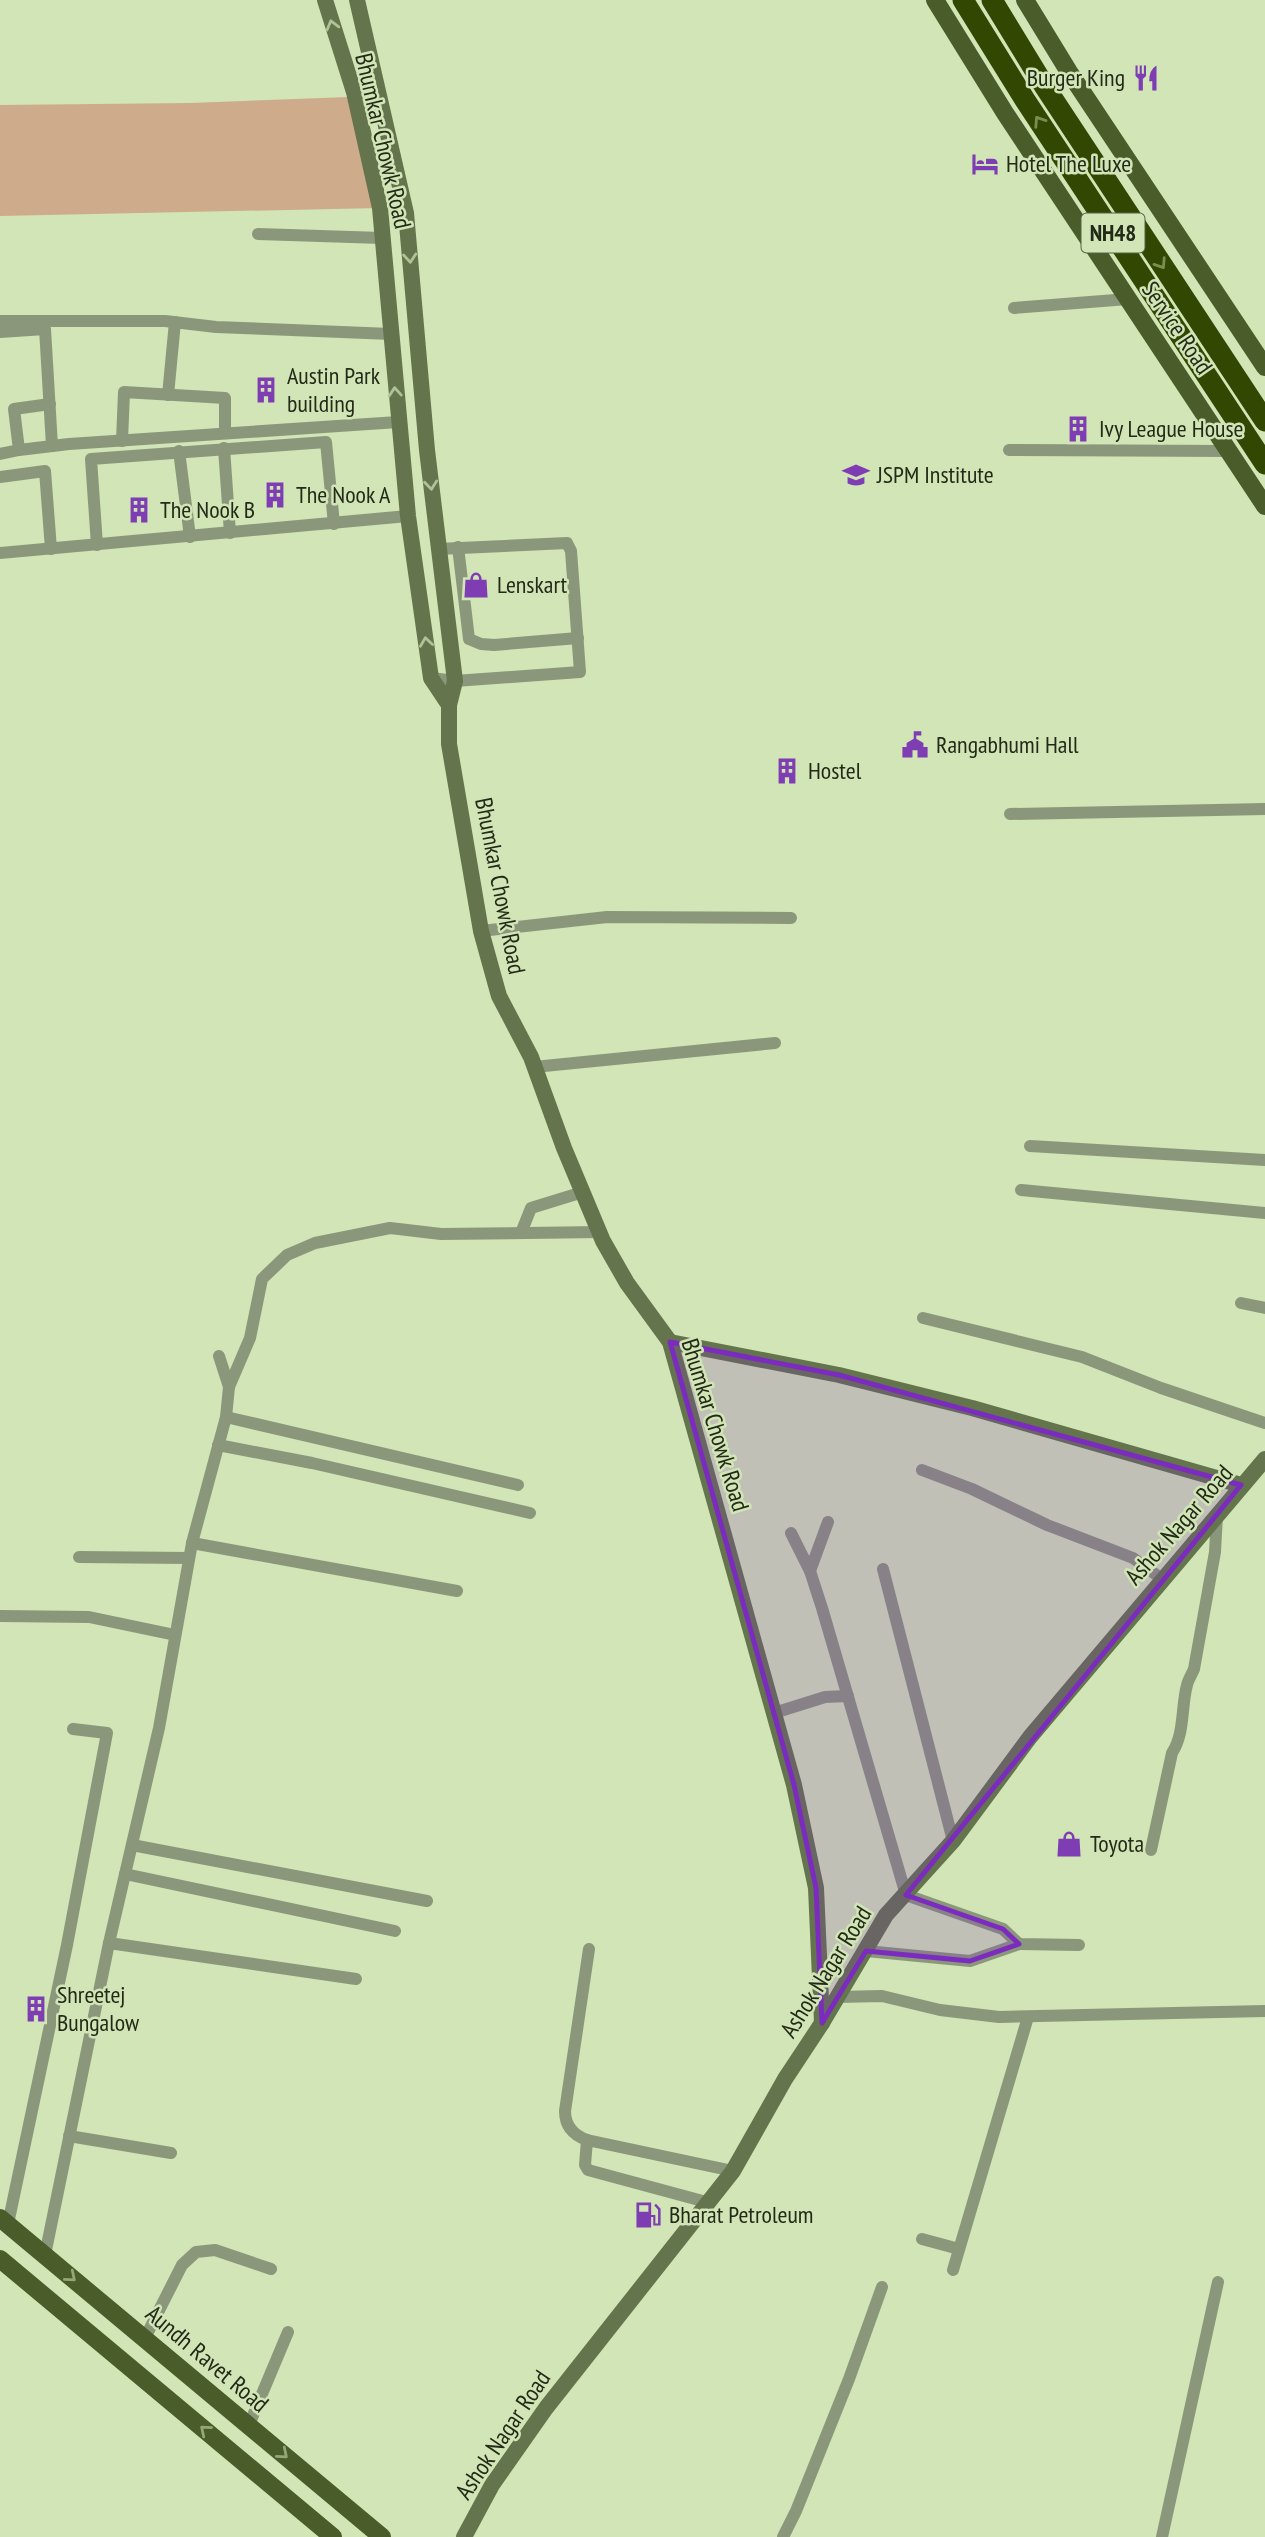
<svg xmlns="http://www.w3.org/2000/svg" width="1265" height="2537" font-family="'PT Sans Narrow',sans-serif">
<style>
.green{fill:#ceac8b}
.lines{fill:none;stroke-linecap:round;stroke-linejoin:round}
.street{stroke:#8b977b;stroke-width:12}
.secondary{stroke:#64744c;stroke-width:16}
.primary{stroke:#495c29;stroke-width:18}
.highway{stroke:#324701;stroke-width:21}
.oneway{stroke:#b0c396}
.oneway2{stroke:#7a8e52}
.oneway3{stroke:#94a777}
.marked{fill:#7b2cbf;fill-opacity:0.2;stroke:#7b2cbf;stroke-width:5;stroke-linejoin:round}
.labels{text-anchor:middle;stroke-width:5;stroke-linejoin:round;paint-order:stroke}
.shield{fill:#d1e5b6;stroke:#576247;stroke-width:2}
.shield-label{font-size:23px;font-weight:bold;fill:#232a18}
.poi-label{font-size:24px;fill:#232a18;stroke:#d1e5b6;text-anchor:start}
.street-label{font-size:24px;fill:#232a18;stroke:#d1e5b6}
</style>
<rect width="100%" height="100%" fill="#d1e5b6"/>
<polygon class="green" points="348,97 380,208 0,216 0,105 190,103"/>
<g class="lines">
<g class="street">
<polyline points="258,234 382,238"/>
<polyline points="1014,308 1128,299"/>
<polyline points="0,321 165,321 216,327 391,334"/>
<polyline points="0,332 45,329 52,446"/>
<polyline points="168,395 175,322"/>
<polyline points="122,441 124,392 225,398 225,433"/>
<polyline points="224,448 230,533"/>
<polyline points="19,450 69,444 398,422"/>
<polyline points="1009,450 1229,451"/>
<polyline points="179,451 190,537"/>
<polyline points="0,454 19,450 14,409 50,404"/>
<polyline points="0,477 45,471 51,549"/>
<polyline points="97,545 91,459 326,442 334,524"/>
<polyline points="458,547 469,639 481,644 494,645 578,638"/>
<polyline points="0,553 408,516"/>
<polyline points="431,678 455,681 580,672 571,551 567,543 438,549"/>
<polyline points="1010,814 1265,809"/>
<polyline points="481,931 607,917 791,918"/>
<polyline points="534,1067 775,1043"/>
<polyline points="1030,1146 1265,1160"/>
<polyline points="1021,1190 1265,1213"/>
<polyline points="521,1233 531,1208 583,1192"/>
<polyline points="1241,1303 1265,1308"/>
<polyline points="923,1318 1082,1357 1161,1388 1265,1423"/>
<polyline points="229,1387 250,1338 262,1279 287,1255 315,1243 390,1228 441,1234 600,1232"/>
<polyline points="226,1417 518,1485"/>
<polyline points="218,1445 312,1463 530,1513"/>
<polyline points="922,1470 972,1489 1047,1525 1133,1558 1162,1579"/>
<polyline points="791,1533 810,1571 822,1608 906,1895 1003,1929 1019,1944 1079,1945"/>
<polyline points="192,1543 457,1591"/>
<polyline points="79,1557 189,1558"/>
<polyline points="883,1569 953,1841"/>
<polyline points="810,1571 828,1522"/>
<polyline points="0,1616 89,1617 175,1635"/>
<polyline points="774,1713 825,1697 848,1696"/>
<polyline points="132,1845 427,1901"/>
<path d="M1151 1850 1172 1753C1185 1733 1181 1707 1187 1685 1188 1680 1192 1674 1194 1669L1215 1552 1217 1515"/>
<polyline points="125,1874 395,1931"/>
<polyline points="109,1943 356,1979"/>
<path d="M589 1949 565 2111C565 2126 573 2135 587 2140L733 2171"/>
<polyline points="866,1951 970,1961 1019,1944"/>
<polyline points="837,1997 882,1996 940,2010 999,2017 1265,2011"/>
<polyline points="69,2136 171,2153"/>
<polyline points="587,2140 585,2165 588,2170 710,2203"/>
<polyline points="8,2224 67,1945 107,1733 73,1729"/>
<polyline points="922,2239 959,2249"/>
<polyline points="45,2255 109,1943 159,1728 192,1543 226,1417 229,1387 219,1356"/>
<polyline points="953,2270 1028,2017"/>
<polyline points="145,2338 182,2265 196,2252 215,2250 271,2269"/>
<polyline points="249,2425 288,2332"/>
<polyline points="783,2537 796,2511 849,2379 882,2287"/>
<polyline points="1162,2537 1218,2282"/>
</g>
<g class="secondary">
<polyline points="325,0 354,92 380,208 408,516 431,678 449,705"/>
<polyline points="357,0 406,213 427,450 455,681 449,705 449,744 481,931 499,996 531,1057 564,1148 603,1241 627,1283 670,1342 794,1785 816,1888 822,2023"/>
<polyline points="670,1342 839,1375 972,1408 1241,1485"/>
<polyline points="464,2537 492,2485 546,2408 733,2171 785,2079 822,2023 886,1915 953,1841 1030,1737 1265,1459"/>
</g>
<g class="primary">
<polyline points="935,0 1005,113 1265,506"/>
<polyline points="1025,0 1069,72 1265,367"/>
<polyline points="0,2218 382,2537"/>
<polyline points="0,2259 333,2537"/>
</g>
<g class="highway">
<polyline points="963,0 1025,100 1265,464"/>
<polyline points="992,0 1045,87 1265,421"/>
</g>
</g>
<defs><path id="oneway-chevron" d="M-2-3.5L2.5 0L-2 3.5" fill="none" stroke-width="1.6" stroke-linecap="round" stroke-linejoin="round" transform="scale(1.75)"/></defs>
<g class="oneway">
<use href="#oneway-chevron" transform="translate(332 25) rotate(-105)"/>
<use href="#oneway-chevron" transform="translate(410 258) rotate(85)"/>
<use href="#oneway-chevron" transform="translate(395 392) rotate(-94)"/>
<use href="#oneway-chevron" transform="translate(431 485) rotate(84)"/>
<use href="#oneway-chevron" transform="translate(426 642) rotate(-98)"/>
</g>
<g class="oneway2">
<use href="#oneway-chevron" transform="translate(1039 121) rotate(-123)"/>
<use href="#oneway-chevron" transform="translate(1161 264) rotate(57)"/>
</g>
<g class="oneway3">
<use href="#oneway-chevron" transform="translate(71 2277) rotate(40)"/>
<use href="#oneway-chevron" transform="translate(205 2430) rotate(-140)"/>
<use href="#oneway-chevron" transform="translate(283 2454) rotate(40)"/>
</g>
<path class="marked" d="M670 1342 839 1375 1241 1485 906 1895 1003 1929 1019 1944 970 1961 866 1951 822 2023 816 1888 794 1785Z"/>
<defs>
<g id="restaurant-bare" transform="scale(2.1)"><path d="M-5-6h1v4h1v-4h1v4h1v-4h1v5L-1.5 .5V6h-2V.5L-5-1ZM5-6V6H3V1.5H1.5Q1.5-4 5-6Z" fill="#7e3db2" stroke="#d1e5b6" stroke-width="2.5" paint-order="stroke"/></g>
<g id="hotel-bare" transform="scale(2.1)"><path d="M-6-4.5h1.5V1H6V5H4.5V3h-9V5H-6ZM-4 0a1.8 1.8 0 1 1 3.6 0ZM.5 0V-2.5h3Q6-2.5 6 0Z" fill="#7e3db2" stroke="#d1e5b6" stroke-width="2.5" paint-order="stroke"/></g>
<g id="building-bare" transform="scale(2.1)"><path d="M-4-6H4V6H1V3H-1V6H-4ZM-2.5-4.3h1.7v1.8h-1.7ZM.8-4.3h1.7v1.8H.8ZM-2.5-1h1.7V.8h-1.7ZM.8-1h1.7V.8H.8Z" fill="#7e3db2" stroke="#d1e5b6" stroke-width="2.5" paint-order="stroke"/></g>
<g id="university-bare" transform="scale(2.1)"><path d="M0-5L7-2L0 1L-7-2ZM-4 1L0 2.5L4 1V4Q0 6-4 4Z" fill="#7e3db2" stroke="#d1e5b6" stroke-width="2.5" paint-order="stroke"/></g>
<g id="shop-bare" transform="scale(2.1)"><path d="M-5-2.5h2.3a2.7 3.5 0 0 1 5.4 0H5L5.5 6h-11ZM-1.5-2.5h3a1.5 2.3 0 0 0-3 0Z" fill="#7e3db2" stroke="#d1e5b6" stroke-width="2.5" paint-order="stroke"/></g>
<g id="civic-bare" transform="scale(2.1)"><path d="M-.6-6.5H3V-4.5H.6V-3L4-1V1h2V6H-6V1h2V-1L-.6-3ZM-1.2 2.5V6h2.4V2.5Z" fill="#7e3db2" stroke="#d1e5b6" stroke-width="2.5" paint-order="stroke"/></g>
<g id="fuel-bare" transform="scale(2.1)"><path d="M-5.5-6h7V0h2V4h1.3V-2.5L3-4.5l.8-.8L6-3V5H2.5V1h-1V6h-7ZM-4.2-4.7v3.2H.2V-4.7Z" fill="#7e3db2" stroke="#d1e5b6" stroke-width="2.5" paint-order="stroke"/></g>
</defs>
<g fill-rule="evenodd">
<use href="#restaurant-bare" x="1146" y="78"/>
<use href="#hotel-bare" x="985" y="164"/>
<use href="#building-bare" x="266" y="390"/>
<use href="#building-bare" x="1078" y="429"/>
<use href="#university-bare" x="856" y="475"/>
<use href="#building-bare" x="275" y="495"/>
<use href="#building-bare" x="139" y="510"/>
<use href="#shop-bare" x="476" y="585"/>
<use href="#civic-bare" x="915" y="745"/>
<use href="#building-bare" x="787" y="771"/>
<use href="#shop-bare" x="1069" y="1844"/>
<use href="#building-bare" x="36" y="2009"/>
<use href="#fuel-bare" x="648" y="2215"/>
</g>
<g class="labels">
<rect class="shield" x="1081.5" y="213.5" width="63" height="39" rx="5"/>
<g class="shield-label">
<text x="1113" y="241">NH48</text>
</g>
<g class="poi-label">
<text x="1125" y="86" text-anchor="end">Burger King</text>
<text x="1006" y="172">Hotel The Luxe</text>
<text x="287" y="384">Austin Park<tspan x="287" dy="28">building</tspan></text>
<text x="1099" y="437">Ivy League House</text>
<text x="877" y="483">JSPM Institute</text>
<text x="296" y="503">The Nook A</text>
<text x="160" y="518">The Nook B</text>
<text x="497" y="593">Lenskart</text>
<text x="936" y="753">Rangabhumi Hall</text>
<text x="808" y="779">Hostel</text>
<text x="1090" y="1852">Toyota</text>
<text x="57" y="2003">Shreetej<tspan x="57" dy="28">Bungalow</tspan></text>
<text x="669" y="2223">Bharat Petroleum</text>
</g>
<g class="street-label">
<text transform="translate(383 141) rotate(77)" y="8">Bhumkar Chowk Road</text>
<text transform="translate(1177 328) rotate(56)" y="8">Service Road</text>
<text transform="translate(500 886) rotate(79)" y="8">Bhumkar Chowk Road</text>
<text transform="translate(715 1425) rotate(73)" y="8">Bhumkar Chowk Road</text>
<text transform="translate(1179 1525) rotate(-49)" y="8">Ashok Nagar Road</text>
<text transform="translate(826 1972) rotate(-58)" y="8">Ashok Nagar Road</text>
<text transform="translate(207 2359) rotate(40)" y="8">Aundh Ravet Road</text>
<text transform="translate(503 2435) rotate(-56)" y="8">Ashok Nagar Road</text>
</g>
</g>
</svg>
